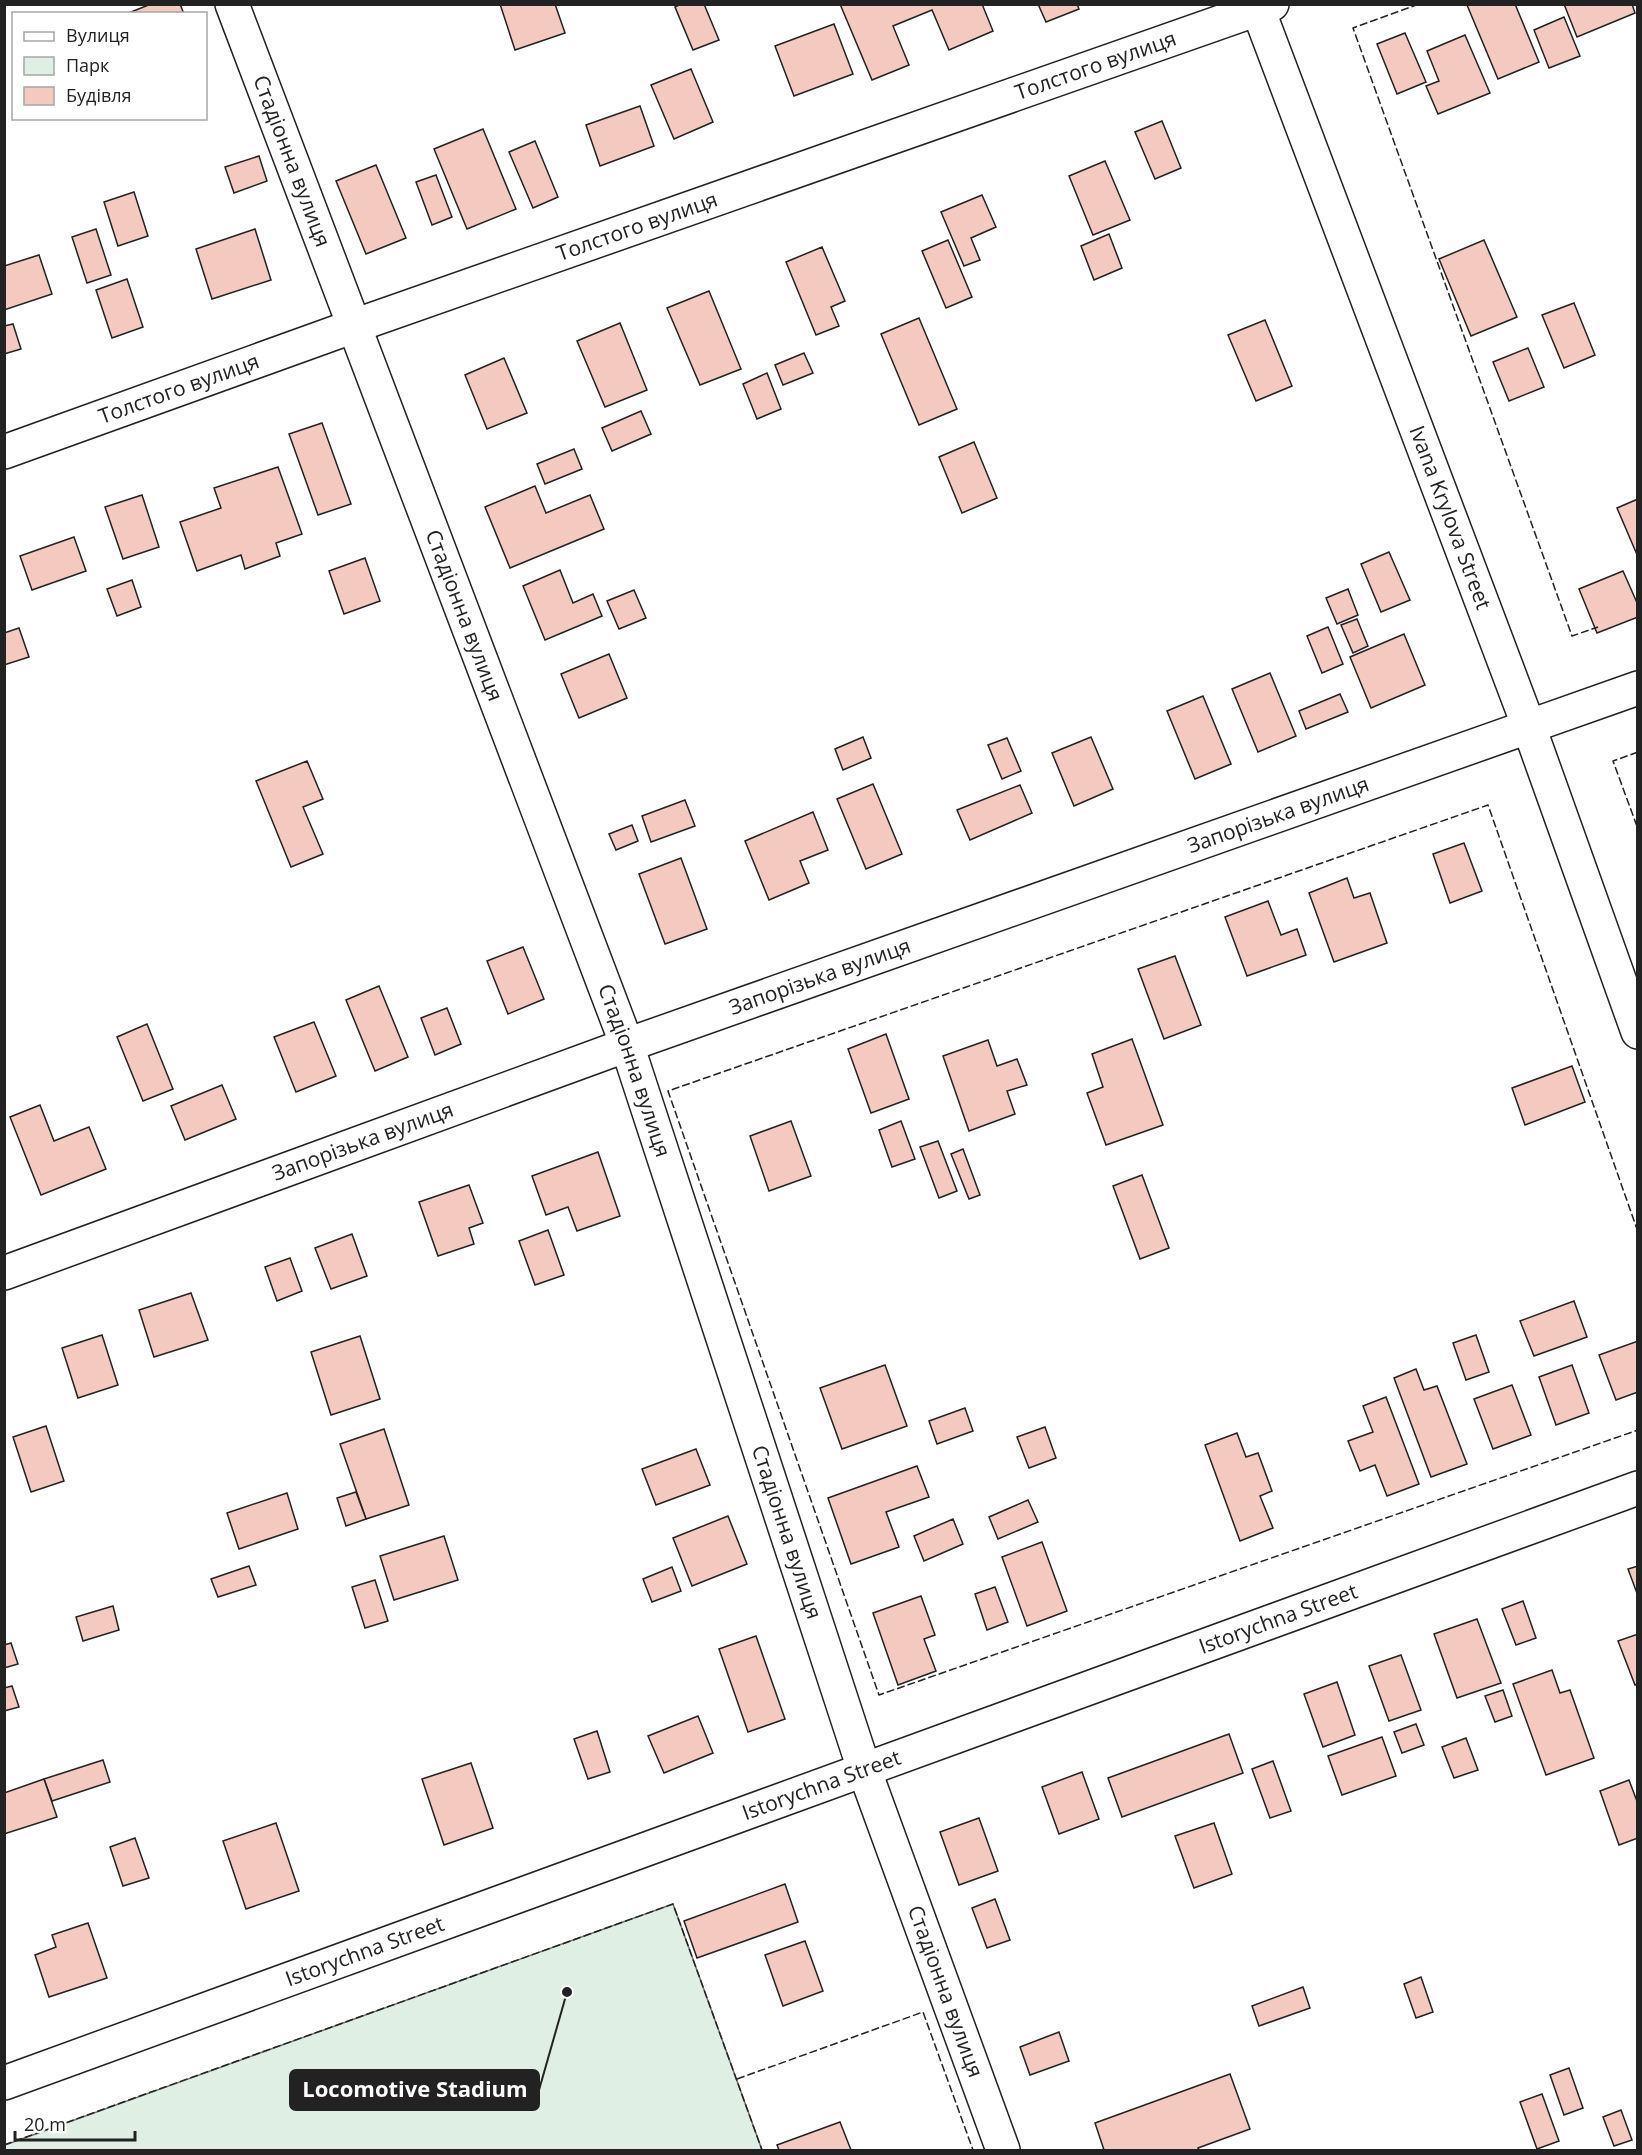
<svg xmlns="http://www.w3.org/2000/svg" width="1642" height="2155" font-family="'Open Sans',sans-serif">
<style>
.green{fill:#e0efe3;stroke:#6f6f6f;stroke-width:1.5}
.building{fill:#f3c9c0;stroke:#222;stroke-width:1.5}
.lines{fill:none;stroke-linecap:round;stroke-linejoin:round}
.minor-casing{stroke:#222;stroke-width:36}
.minor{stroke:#fff;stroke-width:33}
.fence{stroke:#222;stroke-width:1.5;stroke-dasharray:8 3;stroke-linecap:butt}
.labels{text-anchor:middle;stroke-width:4.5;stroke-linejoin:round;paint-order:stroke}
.street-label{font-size:21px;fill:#222;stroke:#fff}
.leader{fill:none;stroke:#222;stroke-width:2}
.callout-dot{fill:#222;stroke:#fff;stroke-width:2}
.callout{fill:#222;stroke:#222;stroke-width:2}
.callout-label{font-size:22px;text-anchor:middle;font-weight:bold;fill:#fff}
</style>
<rect width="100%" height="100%" fill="#fff"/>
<polygon class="green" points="673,1904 762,2150 5,2150 5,2145"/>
<g class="building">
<polygon points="151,4 180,4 184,14 126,14"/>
<polygon points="500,4 555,4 565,33 515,50"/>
<polygon points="681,4 704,4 719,40 693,50 675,7"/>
<polygon points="840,4 982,4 993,31 949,50 932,10 893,26 909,65 872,80"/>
<polygon points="1038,4 1077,4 1079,9 1046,22"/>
<polygon points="1515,4 1539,62 1498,79 1467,5"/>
<polygon points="1564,4 1632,4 1635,13 1577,37"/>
<polygon points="1564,17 1580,56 1549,68 1534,30"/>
<polygon points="834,24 853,74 794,96 775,46"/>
<polygon points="1405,33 1426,82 1397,94 1377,44"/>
<polygon points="1465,35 1490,93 1438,114 1426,86 1439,81 1427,51"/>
<polygon points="691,69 713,122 674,139 651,85"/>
<polygon points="640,106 654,146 600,166 586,125"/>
<polygon points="1162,121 1181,168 1155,179 1135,132"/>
<polygon points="483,129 516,209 467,229 434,149"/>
<polygon points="535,141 558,197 533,208 509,152"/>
<polygon points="259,156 267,181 234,193 225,167"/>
<polygon points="1105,161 1130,220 1093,235 1069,176"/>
<polygon points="376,165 406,238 366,254 336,181"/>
<polygon points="436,175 452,217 432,225 416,182"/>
<polygon points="134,192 148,236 118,246 104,202"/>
<polygon points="982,195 996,227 971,238 980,260 964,266 941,212"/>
<polygon points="96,229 111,275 87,283 72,237"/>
<polygon points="255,229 271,280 212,299 196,249"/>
<polygon points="1109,234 1122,268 1094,280 1081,246"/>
<polygon points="948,240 972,297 946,308 922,251"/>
<polygon points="1484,240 1517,317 1471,336 1439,259"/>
<polygon points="822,247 845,301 831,307 839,326 816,335 786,262"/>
<polygon points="39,255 52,294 4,310 4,266"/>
<polygon points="127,279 143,327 112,338 96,290"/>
<polygon points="709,291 741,369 700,385 667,308"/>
<polygon points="1574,303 1595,355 1564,368 1542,315"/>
<polygon points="919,318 957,409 919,425 881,334"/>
<polygon points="1265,320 1292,386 1256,401 1228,335"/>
<polygon points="620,323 647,390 605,407 577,341"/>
<polygon points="13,324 21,349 4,354 4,326"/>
<polygon points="1528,348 1544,387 1509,401 1493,362"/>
<polygon points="804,353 813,373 783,385 775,365"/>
<polygon points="504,358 527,413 487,429 465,375"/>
<polygon points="767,373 781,409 757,419 743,384"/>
<polygon points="641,411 651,434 612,451 602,428"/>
<polygon points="322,423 351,504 318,515 289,434"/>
<polygon points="974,442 997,498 962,513 939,457"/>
<polygon points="574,449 582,469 545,484 537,464"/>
<polygon points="278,467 302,534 276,543 280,556 245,569 241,555 197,571 180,522 221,508 214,488"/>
<polygon points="535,486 546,513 590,495 604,529 510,568 485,507"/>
<polygon points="142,495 159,547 123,559 105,507"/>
<polygon points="1638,499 1638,557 1617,508"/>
<polygon points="74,537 86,571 32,590 20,556"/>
<polygon points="1389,552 1410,600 1381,612 1361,564"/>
<polygon points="365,558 380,601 344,614 329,571"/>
<polygon points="560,570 573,603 593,594 602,616 545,640 523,586"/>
<polygon points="1623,571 1638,605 1638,617 1597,633 1579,589"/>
<polygon points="132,580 141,607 117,616 107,589"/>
<polygon points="1348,589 1358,615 1337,624 1326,598"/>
<polygon points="634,590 646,618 619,629 607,601"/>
<polygon points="1357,619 1368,646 1353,653 1341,625"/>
<polygon points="1328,627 1343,664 1322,673 1307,636"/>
<polygon points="19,628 29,657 4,665 4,633"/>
<polygon points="1404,634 1425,685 1371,708 1350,657"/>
<polygon points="609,654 627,698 579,718 561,674"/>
<polygon points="1270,673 1296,736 1258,752 1232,689"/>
<polygon points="1340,694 1348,712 1306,729 1299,711"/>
<polygon points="1203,696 1231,764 1195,779 1167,711"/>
<polygon points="863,737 871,758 843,770 835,749"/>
<polygon points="1091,737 1113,789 1074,806 1052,753"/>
<polygon points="1007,738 1021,771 1002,779 988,745"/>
<polygon points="307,761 323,799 303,807 323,854 291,867 256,781"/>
<polygon points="873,784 902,854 866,869 837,799"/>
<polygon points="1020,785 1032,813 970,840 957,810"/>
<polygon points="685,800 695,826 651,842 642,816"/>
<polygon points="813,812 828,850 800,861 809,883 769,900 745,841"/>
<polygon points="632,825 638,841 616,850 609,834"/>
<polygon points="1464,843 1482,891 1450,903 1433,854"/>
<polygon points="681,858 707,929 665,944 639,874"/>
<polygon points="1347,878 1354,898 1370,893 1387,943 1334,962 1309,893"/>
<polygon points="1268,901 1281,935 1297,929 1306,955 1247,976 1225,917"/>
<polygon points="523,947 544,999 508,1014 487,961"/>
<polygon points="1175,956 1201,1025 1164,1039 1138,969"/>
<polygon points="379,986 408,1057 375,1071 346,1000"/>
<polygon points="447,1008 461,1044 435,1055 421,1018"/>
<polygon points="314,1022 336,1076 296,1092 274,1037"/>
<polygon points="147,1024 173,1089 143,1101 117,1037"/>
<polygon points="886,1034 909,1099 871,1113 848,1049"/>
<polygon points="1132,1039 1163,1125 1106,1145 1087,1093 1103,1087 1092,1054"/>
<polygon points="988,1040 997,1066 1017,1059 1027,1085 1007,1091 1015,1114 969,1131 943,1056"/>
<polygon points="1572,1066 1585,1102 1525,1125 1512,1088"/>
<polygon points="222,1085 236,1119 185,1140 171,1106"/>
<polygon points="40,1105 54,1141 89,1127 106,1169 41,1195 10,1117"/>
<polygon points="791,1121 811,1176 769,1191 750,1136"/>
<polygon points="901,1121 915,1159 892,1167 879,1130"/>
<polygon points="938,1141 957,1191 939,1198 920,1147"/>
<polygon points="963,1149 980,1195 969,1199 951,1154"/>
<polygon points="598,1152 620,1216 577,1231 568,1207 546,1215 532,1176"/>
<polygon points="1142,1175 1169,1248 1140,1259 1113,1186"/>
<polygon points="469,1185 483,1223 469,1228 474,1244 438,1256 419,1202"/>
<polygon points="548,1230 564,1275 535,1285 519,1241"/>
<polygon points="352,1234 367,1276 331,1289 315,1248"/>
<polygon points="290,1258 302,1291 277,1301 265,1267"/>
<polygon points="191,1293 208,1340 154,1357 139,1310"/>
<polygon points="1574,1301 1587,1337 1534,1356 1520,1321"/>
<polygon points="102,1335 118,1385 78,1398 62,1348"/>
<polygon points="1476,1335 1489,1372 1466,1380 1453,1343"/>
<polygon points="360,1336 380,1399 331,1415 311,1352"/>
<polygon points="1638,1341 1638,1392 1616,1400 1599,1355"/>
<polygon points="885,1365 907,1426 842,1449 820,1388"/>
<polygon points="1572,1365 1589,1413 1556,1425 1539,1377"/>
<polygon points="1416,1369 1424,1390 1437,1386 1467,1464 1431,1477 1394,1378"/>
<polygon points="1512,1385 1531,1435 1493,1449 1474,1399"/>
<polygon points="1386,1397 1419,1484 1387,1496 1375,1465 1360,1471 1348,1441 1373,1432 1363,1406"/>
<polygon points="965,1408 973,1431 937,1444 929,1421"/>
<polygon points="46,1426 64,1481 31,1492 13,1437"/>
<polygon points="1045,1427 1056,1458 1029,1468 1017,1437"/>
<polygon points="384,1429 409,1505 366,1519 340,1444"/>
<polygon points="1237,1433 1246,1457 1258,1453 1272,1491 1260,1496 1273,1528 1240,1541 1205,1445"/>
<polygon points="696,1449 710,1485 656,1505 642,1469"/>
<polygon points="917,1466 929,1497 886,1512 899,1547 851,1564 828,1498"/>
<polygon points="356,1492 366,1519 346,1526 337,1498"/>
<polygon points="287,1493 298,1529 239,1549 227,1513"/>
<polygon points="1028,1500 1038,1522 998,1539 989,1517"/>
<polygon points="728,1516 747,1564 692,1586 673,1538"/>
<polygon points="953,1519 963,1544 924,1561 914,1536"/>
<polygon points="444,1536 458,1580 394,1600 380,1556"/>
<polygon points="1042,1542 1067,1611 1027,1626 1002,1557"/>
<polygon points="249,1566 256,1585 218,1597 211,1579"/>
<polygon points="1638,1566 1638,1596 1628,1569"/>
<polygon points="672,1567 681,1591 652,1602 643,1579"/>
<polygon points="375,1580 388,1621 365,1628 352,1587"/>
<polygon points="995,1587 1008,1622 987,1630 975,1594"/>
<polygon points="921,1596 935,1635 924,1639 936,1671 898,1685 873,1613"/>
<polygon points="1523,1601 1536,1638 1516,1645 1502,1609"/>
<polygon points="113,1606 119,1630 83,1641 76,1617"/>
<polygon points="1477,1619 1501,1683 1457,1698 1434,1634"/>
<polygon points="1638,1634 1638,1684 1635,1685 1618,1641"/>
<polygon points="756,1636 785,1719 748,1732 719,1649"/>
<polygon points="11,1643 18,1664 4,1668 4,1645"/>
<polygon points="1401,1655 1421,1710 1389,1721 1369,1666"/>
<polygon points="1552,1670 1560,1693 1570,1690 1594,1758 1546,1775 1513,1684"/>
<polygon points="1337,1682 1355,1735 1323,1747 1304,1694"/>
<polygon points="12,1686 19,1707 4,1711 4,1688"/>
<polygon points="1503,1690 1512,1716 1495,1722 1485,1696"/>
<polygon points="698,1716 713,1753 664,1773 648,1736"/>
<polygon points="1416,1724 1424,1745 1402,1753 1394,1732"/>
<polygon points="597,1731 610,1772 588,1779 574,1739"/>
<polygon points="1229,1734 1243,1773 1122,1817 1108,1778"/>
<polygon points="1382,1737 1396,1776 1342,1795 1328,1756"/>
<polygon points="1466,1738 1478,1770 1454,1778 1442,1747"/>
<polygon points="103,1760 110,1782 52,1801 44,1779"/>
<polygon points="1273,1761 1291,1811 1270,1818 1252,1769"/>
<polygon points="471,1763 493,1828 444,1845 422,1779"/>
<polygon points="1082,1772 1099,1819 1059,1834 1042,1787"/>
<polygon points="44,1779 57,1817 4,1834 4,1793"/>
<polygon points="1629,1780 1638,1804 1638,1838 1619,1845 1600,1791"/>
<polygon points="979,1818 998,1871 959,1885 940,1832"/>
<polygon points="276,1823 299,1891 246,1909 223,1841"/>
<polygon points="1214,1823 1232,1874 1194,1888 1175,1836"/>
<polygon points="135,1838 149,1878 123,1886 110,1847"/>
<polygon points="785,1884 798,1922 697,1958 684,1921"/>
<polygon points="995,1899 1010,1940 987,1948 972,1908"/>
<polygon points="88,1923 107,1978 49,1997 35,1955 56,1947 52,1935"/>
<polygon points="805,1941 823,1991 783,2006 765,1955"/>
<polygon points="1421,1977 1433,2012 1416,2018 1404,1984"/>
<polygon points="1303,1987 1310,2008 1259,2026 1252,2006"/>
<polygon points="1059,2032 1069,2061 1030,2075 1020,2047"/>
<polygon points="1569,2068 1583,2108 1564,2115 1550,2075"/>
<polygon points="1230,2074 1250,2129 1198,2148 1199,2150 1104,2150 1095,2123"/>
<polygon points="1542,2094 1559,2141 1537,2149 1520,2102"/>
<polygon points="1621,2110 1632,2140 1614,2146 1603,2117"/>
<polygon points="840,2122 851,2150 779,2150 777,2145"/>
</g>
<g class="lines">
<g class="minor-casing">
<g id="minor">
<path id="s1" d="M232 4 627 1045 864 1769 1003 2150"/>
<path id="s2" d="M1256 4 1529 727 1638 1032"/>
<path id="s3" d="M4 452 354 326 1272 4"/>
<path id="s4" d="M4 1273 627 1045 1638 688"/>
<path id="s5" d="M4 2083 1638 1488"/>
</g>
</g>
<use href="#minor" class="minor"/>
<g class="fence">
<polyline points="1419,4 1353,28 1572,636 1598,627"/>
<polyline points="1638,752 1613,761 1638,829"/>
<polyline points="1638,1232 1488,805 668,1091 879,1695 1638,1430"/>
<polyline points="737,2079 923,2012 973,2150"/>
<polyline points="4,2145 673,1904 762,2150"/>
</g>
</g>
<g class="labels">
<g class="street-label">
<text dy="7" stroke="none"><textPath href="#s3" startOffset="1158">Толстого вулиця</textPath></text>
<text dy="7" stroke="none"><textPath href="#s1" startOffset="168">Стадіонна вулиця</textPath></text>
<text dy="7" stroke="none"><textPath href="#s3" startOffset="672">Толстого вулиця</textPath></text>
<text dy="7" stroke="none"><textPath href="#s3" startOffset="186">Толстого вулиця</textPath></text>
<text dy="7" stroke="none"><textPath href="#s2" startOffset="549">Ivana Krylova Street</textPath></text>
<text dy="7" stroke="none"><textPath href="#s1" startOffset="654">Стадіонна вулиця</textPath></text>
<text dy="7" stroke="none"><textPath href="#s4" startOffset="1354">Запорізька вулиця</textPath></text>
<text dy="7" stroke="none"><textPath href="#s4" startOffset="868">Запорізька вулиця</textPath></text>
<text dy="7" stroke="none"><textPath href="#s1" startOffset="1140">Стадіонна вулиця</textPath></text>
<text dy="7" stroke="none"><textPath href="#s4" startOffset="382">Запорізька вулиця</textPath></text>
<text dy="7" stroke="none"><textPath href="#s1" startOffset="1626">Стадіонна вулиця</textPath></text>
<text dy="7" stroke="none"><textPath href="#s5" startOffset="1356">Istorychna Street</textPath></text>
<text dy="7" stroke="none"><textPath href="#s5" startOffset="870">Istorychna Street</textPath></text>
<text dy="7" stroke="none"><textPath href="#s5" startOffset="384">Istorychna Street</textPath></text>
<text dy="7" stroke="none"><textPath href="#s1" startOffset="2112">Стадіонна вулиця</textPath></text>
</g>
</g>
<path class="leader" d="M567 1992L539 2090"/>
<circle class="callout-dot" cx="567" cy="1992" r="6"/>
<rect class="callout" x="290" y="2070" width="249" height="40" rx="6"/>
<g class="callout-label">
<text x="415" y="2097">Locomotive Stadium</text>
</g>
<rect width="1642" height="2155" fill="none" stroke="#222222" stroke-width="12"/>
<rect x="12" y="12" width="195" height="108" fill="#ffffff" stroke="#a7a7a7" stroke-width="1.5"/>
<rect x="24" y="32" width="30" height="9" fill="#ffffff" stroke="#a7a7a7" stroke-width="1.5"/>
<text x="66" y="42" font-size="18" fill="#222222">Вулиця</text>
<rect x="24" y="57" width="30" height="18" fill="#e0efe3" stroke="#a7a7a7" stroke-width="1.5"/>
<text x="66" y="72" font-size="18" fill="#222222">Парк</text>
<rect x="24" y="87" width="30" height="18" fill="#f3c9c0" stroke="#a7a7a7" stroke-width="1.5"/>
<text x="66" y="102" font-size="18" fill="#222222">Будівля</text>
<path d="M15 2131v9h120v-9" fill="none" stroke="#222222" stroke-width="3"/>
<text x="24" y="2131" font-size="18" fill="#222222" stroke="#ffffff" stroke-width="4.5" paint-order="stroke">20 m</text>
</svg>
